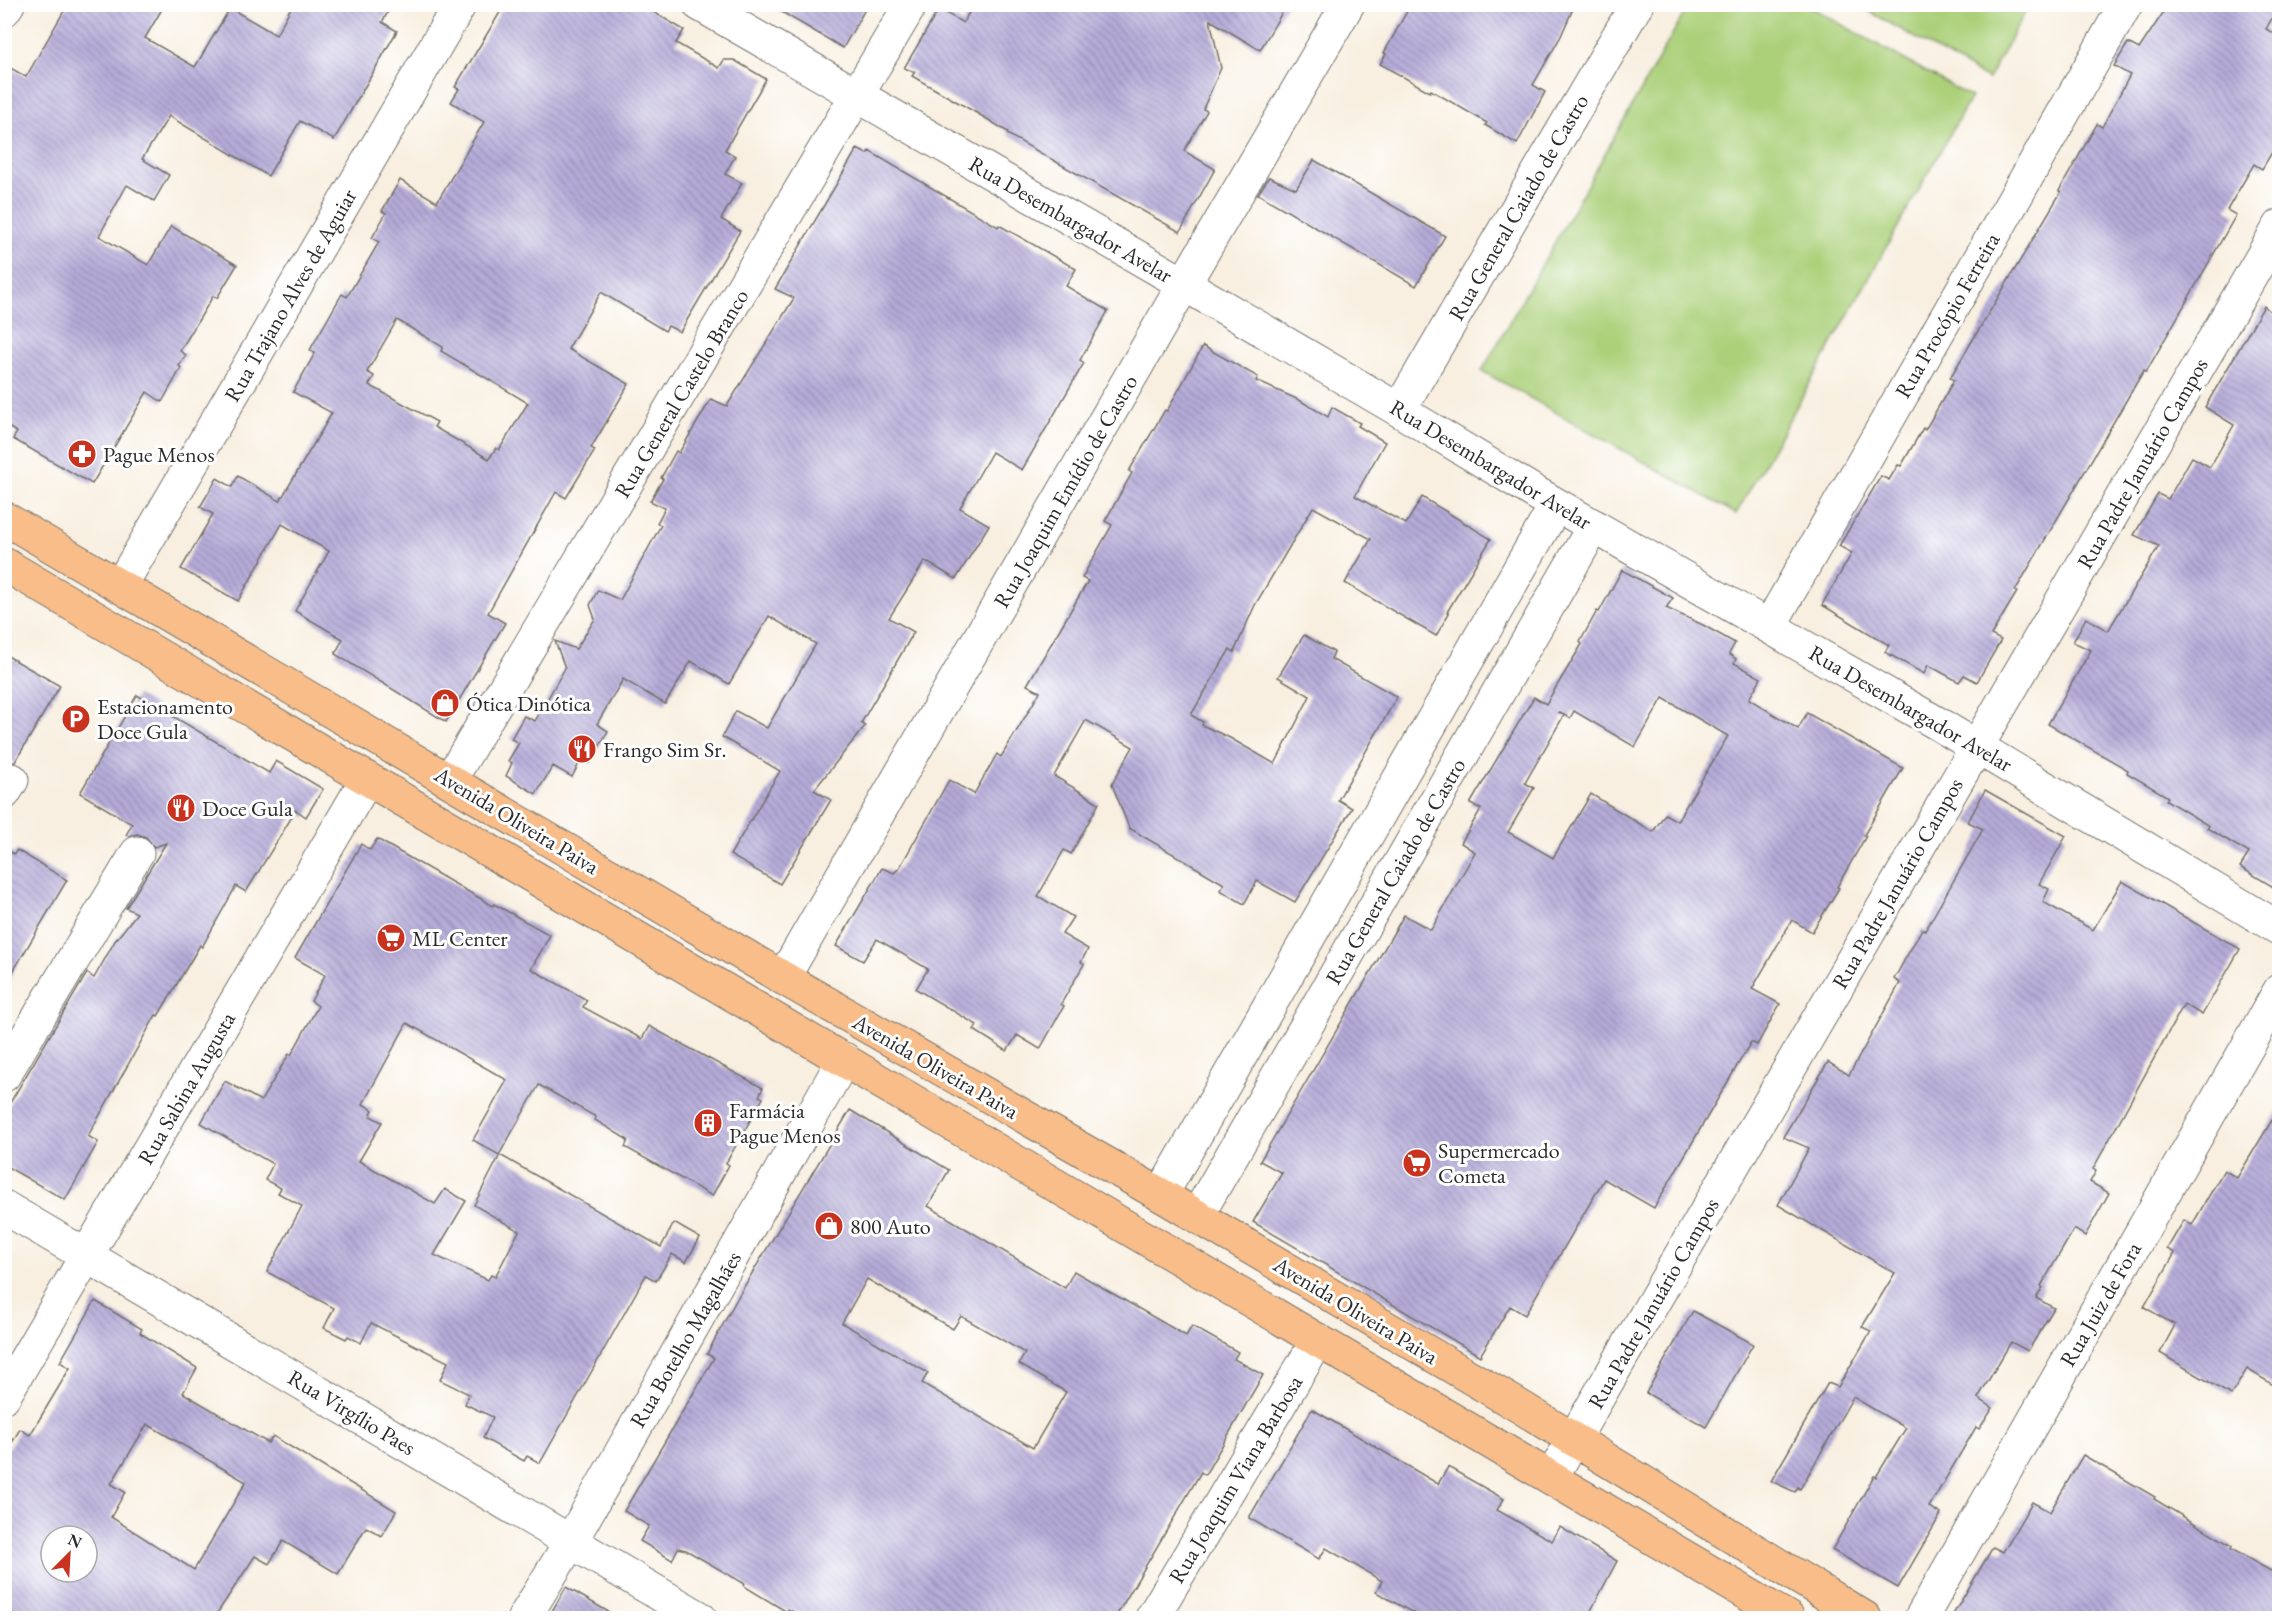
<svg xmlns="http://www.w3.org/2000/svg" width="2284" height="1623" font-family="'EB Garamond',serif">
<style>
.green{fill:#abd079;stroke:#6b7e52;stroke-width:1.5}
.building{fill:url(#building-back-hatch);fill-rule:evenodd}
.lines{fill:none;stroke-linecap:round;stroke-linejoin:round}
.minor-casing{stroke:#73706a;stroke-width:35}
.major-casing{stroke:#73706a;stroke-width:35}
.minor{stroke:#fff;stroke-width:33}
.major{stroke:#f8bd89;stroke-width:33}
.labels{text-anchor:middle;stroke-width:6;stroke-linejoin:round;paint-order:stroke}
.street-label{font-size:22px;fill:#2b2b2b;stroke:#fff}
.poi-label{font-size:22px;fill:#2b2b2b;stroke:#fff;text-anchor:start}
</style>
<defs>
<pattern id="building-back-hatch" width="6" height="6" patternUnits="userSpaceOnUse" patternTransform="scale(1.5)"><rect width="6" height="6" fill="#b5acd9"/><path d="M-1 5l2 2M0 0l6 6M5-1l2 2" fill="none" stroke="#938cb0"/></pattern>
</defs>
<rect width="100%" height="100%" fill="#fff"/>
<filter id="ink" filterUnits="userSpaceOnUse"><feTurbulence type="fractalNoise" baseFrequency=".0167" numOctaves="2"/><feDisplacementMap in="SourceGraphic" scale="12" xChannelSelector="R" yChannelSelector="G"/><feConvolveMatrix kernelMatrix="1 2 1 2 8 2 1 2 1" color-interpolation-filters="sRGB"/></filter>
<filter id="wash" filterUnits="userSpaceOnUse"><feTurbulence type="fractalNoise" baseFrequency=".008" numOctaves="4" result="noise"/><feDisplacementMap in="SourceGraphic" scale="24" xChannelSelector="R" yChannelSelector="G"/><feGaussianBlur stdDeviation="1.35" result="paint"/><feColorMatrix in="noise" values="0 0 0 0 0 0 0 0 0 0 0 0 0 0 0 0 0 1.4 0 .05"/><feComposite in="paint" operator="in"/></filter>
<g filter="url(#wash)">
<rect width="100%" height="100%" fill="#f8efe0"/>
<g class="green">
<polygon points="1689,5 1807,5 1971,97 1736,514 1482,371"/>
<polygon points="1874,5 1874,4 2029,5 1988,79 1870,12"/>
</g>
<g id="blocks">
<g class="building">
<polygon points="68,4 165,4 145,38 195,67 230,8 276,35 293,4 393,4 382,22 397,31 334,140 300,121 268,176 169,116 142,159 169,175 154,201 127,185 99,236 148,265 171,226 237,265 217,298 213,296 180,351 186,355 179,366 181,368 162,402 147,392 92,484 13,439 17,432 4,425 4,64 26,77"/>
<path d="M505 4H640L684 30 676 43 719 68 724 60H734L766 79 725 150 735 156 725 174 742 183 721 219 740 231 680 332 668 326 665 331 601 292 568 349 629 384 591 448 595 450 566 498 556 492 488 613 505 623 446 722 335 654 343 639 295 611 329 551 282 524 238 601 181 569 213 514 200 507 217 478 232 487 238 476 280 501 332 413 293 392 315 353 310 350 342 294 347 297 379 242 372 238 386 213 382 211 400 180 437 202 484 122 451 102 459 89 455 87ZM397 320 443 347 441 351 528 403 499 450 496 448 489 459 434 427 437 422 369 385 374 376 367 372Z"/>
<polygon points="768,4 868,4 843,48"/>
<polygon points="974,4 1287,4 1260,50 1210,20 1221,68 1203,109 1207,111 1184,151 1215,169 1180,232 1007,134 1008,132 987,119 912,76 915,72 904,68 939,9 963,23"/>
<polygon points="1411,4 1575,4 1561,36 1533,85 1545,92 1517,144 1485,125 1487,123 1431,90 1430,92 1380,64 1386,54 1384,53"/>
<polygon points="2169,4 2280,4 2266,29 2280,37 2280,139 2262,169 2254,164 2227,210 2236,215 2146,372 2144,370 2015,591 2017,592 1991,635 2001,640 1977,682 1964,675 1959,682 1928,665 1924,674 1885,652 1889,645 1822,605 1852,553 1839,546 1881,476 1889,480 1898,465 1901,466 1923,428 1925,430 1954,380 1950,378 2061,192 2059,191 2097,124 2102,127 2130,75 2114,66 2128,43 2139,49"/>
<polygon points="857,149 867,154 869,151 998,227 999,225 1076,269 1066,286 1108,311 1080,360 1084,363 1022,470 992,452 960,508 989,525 956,579 925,561 889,618 914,632 861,723 865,726 814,790 831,800 780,884 730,855 780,771 722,737 736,711 767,728 816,644 769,616 729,684 691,661 665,704 623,679 597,724 608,731 590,763 582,758 572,777 553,766 536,794 506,776 512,763 508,761 519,743 511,739 524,716 535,721 565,668 555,641 576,649 595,619 590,605 598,590 620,600 661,525 657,523 665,508 650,501 663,479 661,478 676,451 679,453 711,399 727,406 794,298 775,289"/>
<polygon points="1314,160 1445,236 1416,286 1258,194 1269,177 1296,189"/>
<polygon points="2264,306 2280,320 2280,891 2240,867 2249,853 2207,828 2209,826 2166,800 2168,797 2127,773 2128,770 2048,724 2091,650 2073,642 2086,618 2108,631 2159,546 2134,535 2158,494 2168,499 2192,457 2210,467 2234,425 2205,407"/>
<polygon points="1203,346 1258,377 1256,381 1299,400 1328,417 1332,407 1360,423 1358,426 1385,442 1355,496 1406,524 1422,497 1491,539 1447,612 1449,613 1436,636 1345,583 1371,539 1313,507 1255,605 1234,652 1230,649 1191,715 1203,722 1202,725 1230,738 1275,764 1310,696 1278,677 1304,635 1334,652 1331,659 1397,697 1338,800 1352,808 1295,902 1257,881 1244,904 1220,890 1224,884 1129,828 1112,784 1133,747 1086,720 1054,776 1099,803 1071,854 1064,850 1038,896 1073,917 1062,934 1088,949 1081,962 1084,964 1061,1004 1064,1006 1040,1049 1017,1035 1007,1051 974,1030 977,1025 916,989 928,969 877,939 863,961 836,946 882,868 894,873 900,867 949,780 974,794 997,754 1001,757 1040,692 1027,685 1088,581 1082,578 1112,525 1105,521 1132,473 1129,471 1165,410 1167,411"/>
<path d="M1622 570 1673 598 1666 608 1703 625 1735 643 1729 654 1736 659 1734 663 1761 678 1749 699 1798 729 1807 713 1903 768 1864 835 1866 836 1837 887 1839 888 1812 932 1792 920 1752 989 1780 1004 1757 1045 1751 1042 1654 1208 1604 1179 1525 1315 1510 1306 1480 1356 1253 1222 1282 1173 1260 1161 1404 915 1431 930 1475 852 1461 843 1481 809 1470 804 1534 697 1546 704 1582 644 1580 642 1597 611 1599 612ZM1663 698 1728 736 1677 821 1665 814 1653 832 1591 794 1553 858 1508 832 1534 788 1525 783 1564 715 1558 712 1570 718 1574 711 1635 747Z"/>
<polygon points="4,654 60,686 15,762 4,763"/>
<polygon points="137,695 269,773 276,761 323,789 306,817 296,810 246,892 236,886 202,947 200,945 158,1016 156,1015 88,1136 98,1142 65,1200 4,1165 4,1113 87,973 94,978 115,941 137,913 126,908 166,843 154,847 146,837 137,834 129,836 126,835 132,824 80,793"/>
<polygon points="1985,790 2066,836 2039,884 2049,889 2043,902 2093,930 2122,881 2240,949 2202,1015 2184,1004 2093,1169 2096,1171 2090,1182 2109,1193 2085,1236 2074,1229 2041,1286 2043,1288 2036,1298 2054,1308 2028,1351 2011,1342 1978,1398 1993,1408 1979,1429 1976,1427 1929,1507 1941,1514 1898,1588 1832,1550 1874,1476 1876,1477 1906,1428 1853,1397 1800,1489 1798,1487 1795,1492 1771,1481 1828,1383 1838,1387 1871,1331 1862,1327 1895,1273 1778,1205 1809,1148 1783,1137 1828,1062 1849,1075 1900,983 1894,979 1922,929 1925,931 1983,829 1968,822"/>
<polygon points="377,839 493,906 494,904 550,935 531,969 587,1000 583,1007 642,1039 649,1026 763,1088 759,1096 763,1098 726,1163 729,1165 712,1196 625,1147 628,1140 595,1120 596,1117 539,1085 499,1155 473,1140 507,1080 407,1023 363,1104 373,1110 370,1116 382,1122 359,1161 435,1204 445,1189 466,1201 434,1255 488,1280 491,1275 495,1277 519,1231 474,1205 500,1155 661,1247 674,1223 700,1238 686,1262 672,1254 656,1281 646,1275 540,1463 527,1456 524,1461 483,1438 493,1417 465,1404 469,1394 440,1380 448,1362 371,1323 361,1343 348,1336 346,1339 324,1328 334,1308 267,1272 302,1206 278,1193 281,1188 265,1180 273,1164 201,1123 225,1081 261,1101 289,1054 291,1055 318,1006 311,1001 325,975 295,958 361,844 370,850"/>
<polygon points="4,848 14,854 17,850 67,880 4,987"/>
<polygon points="2280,1107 2280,1389 2247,1369 2231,1395 2160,1353 2175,1325 2144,1307 2175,1253 2167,1249 2184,1220 2192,1225 2224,1170 2237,1178"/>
<path d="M850 1110 949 1170 928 1206 1065 1288 1074 1271 1186 1336 1192 1326 1238 1352 1234 1359 1263 1375 1205 1475 1201 1472 1115 1618H805L788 1609 787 1612 744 1586 745 1584 686 1550 678 1548 672 1560 640 1541 649 1526 624 1511 714 1358 707 1354 739 1295ZM867 1279 953 1329 961 1316 1025 1353 1019 1364 1066 1392 1033 1448 922 1383 928 1373 842 1323Z"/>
<path d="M95 1301 142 1329 140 1333 197 1368 183 1393 268 1443 273 1436 396 1511 382 1536 366 1527 338 1574 283 1541 269 1564 255 1556 214 1618H4V1456L20 1429 30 1435 70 1368 60 1362ZM147 1424 246 1482 194 1570 111 1517 125 1492 111 1484ZM51 1536H87V1572H51Z"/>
<polygon points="1693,1311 1753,1344 1706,1427 1646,1393"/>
<polygon points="1312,1409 1438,1484 1448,1467 1504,1499 1497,1510 1552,1541 1560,1527 1617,1561 1587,1618 1422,1618 1376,1592 1382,1581 1326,1548 1319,1559 1249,1518"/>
<polygon points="2083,1455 2155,1497 2154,1499 2232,1546 2231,1549 2280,1576 2280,1618 1951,1618 1993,1547 2003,1552 2032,1502 2050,1512"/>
<polygon points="566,1587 619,1618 548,1618"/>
</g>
</g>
</g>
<g filter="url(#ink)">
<use href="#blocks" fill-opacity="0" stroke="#73706a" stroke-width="1.5"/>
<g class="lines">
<g class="minor-casing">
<g id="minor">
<polyline points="699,4 1184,284 1399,410 1536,493 1935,722 2280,929"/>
<polyline points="4,10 8,4"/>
<polyline points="1399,410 1637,4"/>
<polyline points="121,585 460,4"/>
<polyline points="1770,625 2126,4"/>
<polyline points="450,780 911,4"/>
<polyline points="4,793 12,780"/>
<polyline points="783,978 1184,284 1348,4"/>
<polyline points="4,1075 137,853"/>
<polyline points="1161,1195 1556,505"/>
<polyline points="4,1207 700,1618"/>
<polyline points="1197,1216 1594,526"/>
<polyline points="4,1396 367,779"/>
<polyline points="1551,1478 2280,226"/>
<polyline points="524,1618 571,1541 844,1059"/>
<polyline points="1152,1618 1318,1340"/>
<polyline points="1921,1618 2280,990"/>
</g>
</g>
<g class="major-casing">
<g id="major">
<polyline points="4,518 783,978 1161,1195 1519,1406 1865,1618"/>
<polyline points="4,564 1788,1618"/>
</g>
</g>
<use href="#minor" class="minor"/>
<use href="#major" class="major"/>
</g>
</g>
<defs>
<g id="pharmacy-disc" transform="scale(1.5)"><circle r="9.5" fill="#c8321e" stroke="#fff"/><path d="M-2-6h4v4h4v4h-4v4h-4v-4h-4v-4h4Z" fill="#fff"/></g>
<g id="shop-disc" transform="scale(1.5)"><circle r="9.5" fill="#c8321e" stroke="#fff"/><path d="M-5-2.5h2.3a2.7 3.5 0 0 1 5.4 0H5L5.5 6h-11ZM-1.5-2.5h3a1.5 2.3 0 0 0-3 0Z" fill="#fff"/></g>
<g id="parking-disc" transform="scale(1.5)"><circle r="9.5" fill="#c8321e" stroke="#fff"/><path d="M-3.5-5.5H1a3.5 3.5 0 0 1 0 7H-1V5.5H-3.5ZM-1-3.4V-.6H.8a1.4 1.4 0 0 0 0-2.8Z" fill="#fff"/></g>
<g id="restaurant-disc" transform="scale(1.5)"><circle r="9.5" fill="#c8321e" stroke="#fff"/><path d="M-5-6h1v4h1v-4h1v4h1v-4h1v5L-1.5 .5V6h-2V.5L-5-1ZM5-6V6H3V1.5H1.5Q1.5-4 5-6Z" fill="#fff"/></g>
<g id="supermarket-disc" transform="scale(1.5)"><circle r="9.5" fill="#c8321e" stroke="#fff"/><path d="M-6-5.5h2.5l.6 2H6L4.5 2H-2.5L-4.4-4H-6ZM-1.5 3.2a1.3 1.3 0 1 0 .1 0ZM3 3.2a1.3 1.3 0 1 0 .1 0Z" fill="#fff"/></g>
<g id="building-disc" transform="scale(1.5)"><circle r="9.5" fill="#c8321e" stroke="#fff"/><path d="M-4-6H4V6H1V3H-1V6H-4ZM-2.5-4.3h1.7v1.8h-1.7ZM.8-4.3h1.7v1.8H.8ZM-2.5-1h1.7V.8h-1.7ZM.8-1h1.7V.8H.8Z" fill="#fff"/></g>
</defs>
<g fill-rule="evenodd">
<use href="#pharmacy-disc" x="82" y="454"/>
<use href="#shop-disc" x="445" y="703"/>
<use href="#parking-disc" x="76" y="719"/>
<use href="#restaurant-disc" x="582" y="749"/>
<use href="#restaurant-disc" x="181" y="808"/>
<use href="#supermarket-disc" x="391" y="938"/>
<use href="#building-disc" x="708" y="1123"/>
<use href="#supermarket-disc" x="1417" y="1163"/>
<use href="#shop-disc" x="829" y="1226"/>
</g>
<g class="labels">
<g class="street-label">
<text transform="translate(1518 207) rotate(-60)" y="8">Rua General Caiado de Castro</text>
<text transform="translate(1071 219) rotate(30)" y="8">Rua Desembargador Avelar</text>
<text transform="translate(290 295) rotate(-60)" y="8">Rua Trajano Alves de Aguiar</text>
<text transform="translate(1947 315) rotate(-60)" y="8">Rua Procópio Ferreira</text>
<text transform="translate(681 393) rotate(-59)" y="8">Rua General Castelo Branco</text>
<text transform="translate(2142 463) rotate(-60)" y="8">Rua Padre Januário Campos</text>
<text transform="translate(1491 464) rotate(31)" y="8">Rua Desembargador Avelar</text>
<text transform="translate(1065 491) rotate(-60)" y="8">Rua Joaquim Emídio de Castro</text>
<text transform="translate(1911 708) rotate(30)" y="8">Rua Desembargador Avelar</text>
<text transform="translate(517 820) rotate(31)" y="8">Avenida Oliveira Paiva</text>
<text transform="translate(1395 871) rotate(-60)" y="8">Rua General Caiado de Castro</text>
<text transform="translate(1897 883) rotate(-60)" y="8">Rua Padre Januário Campos</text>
<text transform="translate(936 1066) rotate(30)" y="8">Avenida Oliveira Paiva</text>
<text transform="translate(186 1088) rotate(-60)" y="8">Rua Sabina Augusta</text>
<text transform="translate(1653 1303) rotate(-60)" y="8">Rua Padre Januário Campos</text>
<text transform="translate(2100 1304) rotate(-60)" y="8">Rua Juiz de Fora</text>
<text transform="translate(1356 1310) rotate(31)" y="8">Avenida Oliveira Paiva</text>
<text transform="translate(685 1339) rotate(-60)" y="8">Rua Botelho Magalhães</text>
<text transform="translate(352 1412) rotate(31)" y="8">Rua Virgílio Paes</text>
<text transform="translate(1235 1479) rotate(-59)" y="8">Rua Joaquim Viana Barbosa</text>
</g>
<g class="poi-label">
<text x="103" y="462">Pague Menos</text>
<text x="466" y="711">Ótica Dinótica</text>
<text x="97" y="714">Estacionamento<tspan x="97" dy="25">Doce Gula</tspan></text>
<text x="603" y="757">Frango Sim Sr.</text>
<text x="202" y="816">Doce Gula</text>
<text x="412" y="946">ML Center</text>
<text x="729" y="1118">Farmácia<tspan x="729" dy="25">Pague Menos</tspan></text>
<text x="1438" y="1158">Supermercado<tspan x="1438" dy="25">Cometa</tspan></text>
<text x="850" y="1234">800 Auto</text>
</g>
</g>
<rect width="2284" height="1623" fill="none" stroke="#fff" stroke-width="24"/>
<g transform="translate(69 1554) rotate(24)"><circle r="28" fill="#ffffff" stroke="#aaaaaa" stroke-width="1.5"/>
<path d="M0-4.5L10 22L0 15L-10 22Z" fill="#c8321e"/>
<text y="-9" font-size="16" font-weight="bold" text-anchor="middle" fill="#2b2b2b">N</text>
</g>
</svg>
